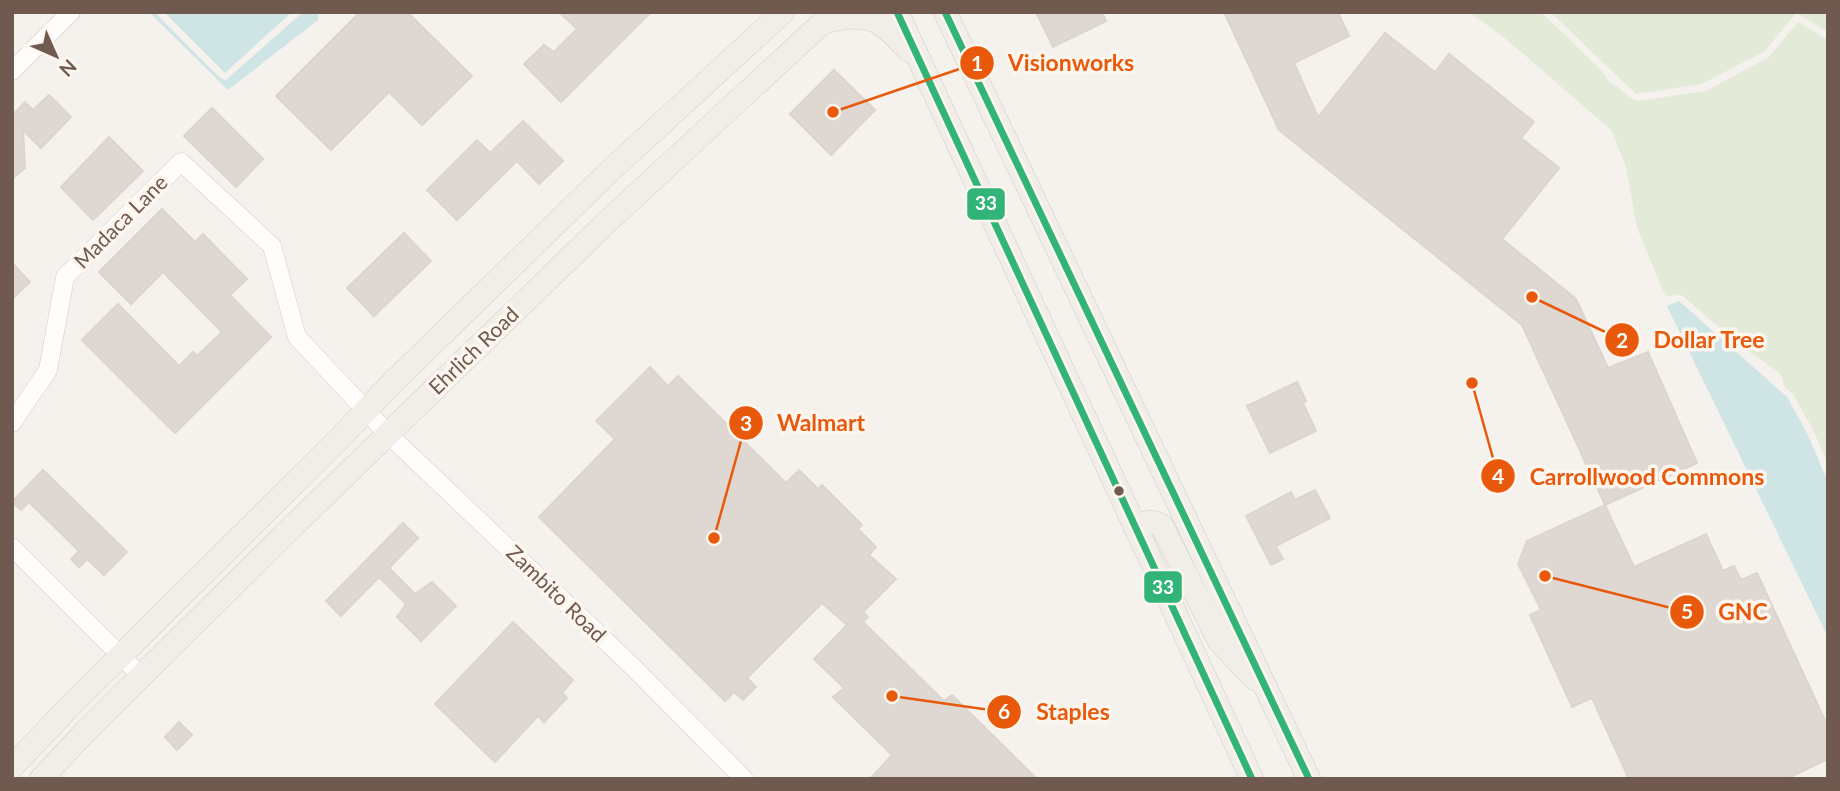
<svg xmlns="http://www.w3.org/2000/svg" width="1840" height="791" font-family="Lato,sans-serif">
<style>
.green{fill:#e4ead8}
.water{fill:#cfe4e4}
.building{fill:#ded7d2;stroke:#ddd4cf;stroke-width:2}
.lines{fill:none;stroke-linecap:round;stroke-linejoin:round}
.minor-casing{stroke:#d4ceca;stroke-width:19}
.major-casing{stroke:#d3ccc7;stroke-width:24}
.minor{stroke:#fefdfc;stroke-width:18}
.major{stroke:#f1ede7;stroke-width:23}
.bus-1-casing{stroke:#fdf6ee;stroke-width:12}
.bus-1{stroke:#32b478;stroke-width:7}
.bus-dot{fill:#70594f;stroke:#fdf6ee;stroke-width:2.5}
.labels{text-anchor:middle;stroke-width:7;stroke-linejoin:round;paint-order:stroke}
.street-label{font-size:21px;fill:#70594f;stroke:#fdf6ee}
.leader{fill:none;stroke:#e8590c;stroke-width:2.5}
.callout-dot{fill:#e8590c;stroke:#fdf6ee;stroke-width:2.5}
.mark-label{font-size:21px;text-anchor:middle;font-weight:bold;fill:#fff}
.callout-label{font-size:23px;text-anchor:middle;font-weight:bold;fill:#e8590c;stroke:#fdf6ee;stroke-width:7;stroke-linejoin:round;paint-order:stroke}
.line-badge{stroke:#fdf6ee;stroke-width:2.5}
.badge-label{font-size:19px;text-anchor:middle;font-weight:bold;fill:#fff}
</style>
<rect width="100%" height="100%" fill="#f5f1ec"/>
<g class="green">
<path d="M1469 12H1541L1601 70 1610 83C1621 86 1626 99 1638 101L1706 91 1769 57 1798 22 1828 40V464L1813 430 1793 394 1785 387 1780 373 1738 344 1683 296 1677 294 1668 297 1665 295 1637 228 1626 167 1612 131 1506 39Z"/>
<polygon points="1550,12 1828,12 1828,32 1796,13 1765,51 1702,84 1636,94"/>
</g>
<g class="water">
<polygon points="149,12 154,12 220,78 226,80 303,12 318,12 318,20 228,90"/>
<polygon points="164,12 292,12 225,73"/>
<polygon points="1679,301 1787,397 1807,433 1828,482 1828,637 1667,306"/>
</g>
<g class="building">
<polygon points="360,12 407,12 472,76 422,125 389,92 331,150 276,96"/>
<polygon points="559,12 651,12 561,102 524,64 544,45 554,52 577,29"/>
<polygon points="1036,12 1102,12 1106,21 1053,47"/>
<polygon points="1224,12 1338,12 1349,36 1294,63 1318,117 1385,33 1435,72 1449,54 1534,122 1521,138 1559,168 1502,239 1576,299 1608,368 1648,352 1697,463 1605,505 1522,325 1279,130"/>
<polygon points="834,70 875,110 831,155 790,114"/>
<polygon points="49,95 71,117 41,148 23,130 25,168 12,179 12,116 25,102 33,110"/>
<polygon points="212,108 263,159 236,187 184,136"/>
<polygon points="523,121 563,161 539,184 517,161 457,220 427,190 477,140 490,153"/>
<polygon points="109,137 143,171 93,220 61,187"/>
<polygon points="162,209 195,242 203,234 247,279 230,295 271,337 175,433 82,340 118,304 179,366 193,352 197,356 222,332 163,272 131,304 99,272"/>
<polygon points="404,233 431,261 374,316 347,288"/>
<polygon points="12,263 30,282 12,299"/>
<polygon points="650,367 668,386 678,376 786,483 799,470 818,489 822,485 862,525 858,529 876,547 869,555 896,579 863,612 868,617 863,622 944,701 952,695 1037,779 870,779 892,755 833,697 844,688 814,659 847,625 822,603 747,678 756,687 743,700 734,692 725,701 539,517 615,439 596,421"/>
<polygon points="1297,382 1306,401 1303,403 1316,431 1270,453 1247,406"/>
<polygon points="43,470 127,552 104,575 87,559 79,567 71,559 79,551 29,502 21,510 12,502"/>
<polygon points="1315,490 1330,518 1276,546 1283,559 1271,565 1246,516 1291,492 1295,500"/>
<polygon points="1605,505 1634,567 1706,534 1723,571 1734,566 1741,580 1757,573 1828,727 1828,759 1786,779 1629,779 1592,698 1572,707 1530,615 1541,610 1518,564 1527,541"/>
<polygon points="403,523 418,538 389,568 415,594 432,582 456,606 421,641 397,617 406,604 379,577 341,616 326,601"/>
<polygon points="513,622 573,680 562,693 567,698 544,722 538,716 495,762 435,704"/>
<polygon points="179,722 192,735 177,750 165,737"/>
</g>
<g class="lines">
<g class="minor-casing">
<g id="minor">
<polyline points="12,71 71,12"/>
<polyline points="12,423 48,370 65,277 181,162 272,246 297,337 388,434 634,668 744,779"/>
<polyline points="12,547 141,676"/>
</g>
</g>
<g class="major-casing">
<g id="major">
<polyline points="897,12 1252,779"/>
<polyline points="945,12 1309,779"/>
<path d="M823 22C869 12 877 16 908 50"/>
<path d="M1135 527C1146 522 1151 520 1162 526L1219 641 1255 679"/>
<polyline points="12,767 72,704 338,440 392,383 612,169 783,12"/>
<polyline points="41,779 87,730 291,528 608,221 834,12"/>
</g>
</g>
<use href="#minor" class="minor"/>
<use href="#major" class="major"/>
<g class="bus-1-casing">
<g id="bus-1">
<polyline points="897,12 1252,779"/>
<polyline points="945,12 1309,779"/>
</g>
</g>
<use href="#bus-1" class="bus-1"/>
</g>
<circle class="bus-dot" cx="1119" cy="491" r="6"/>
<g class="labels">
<g class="street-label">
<text transform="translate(121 222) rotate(-45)" y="7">Madaca Lane</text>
<text transform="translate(474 351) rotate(-44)" y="7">Ehrlich Road</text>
<text transform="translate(556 594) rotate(44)" y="7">Zambito Road</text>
</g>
</g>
<path class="leader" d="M833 112L977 63M1532 297L1622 340M714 538L746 423M1472 383L1498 476M1545 576L1687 612M892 696L1004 712"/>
<g class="callout-dot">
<circle cx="833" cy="112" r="7"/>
<circle cx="1532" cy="297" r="7"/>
<circle cx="714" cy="538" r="7"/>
<circle cx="1472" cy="383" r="7"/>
<circle cx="1545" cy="576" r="7"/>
<circle cx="892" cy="696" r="7"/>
<circle cx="977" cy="63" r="18"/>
<circle cx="1622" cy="340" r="18"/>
<circle cx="746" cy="423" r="18"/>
<circle cx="1498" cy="476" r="18"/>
<circle cx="1687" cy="612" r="18"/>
<circle cx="1004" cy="712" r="18"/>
</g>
<g class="mark-label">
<text x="977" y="71">1</text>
<text x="1622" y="348">2</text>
<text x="746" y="431">3</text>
<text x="1498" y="484">4</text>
<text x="1687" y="619">5</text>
<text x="1004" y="719">6</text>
</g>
<g class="callout-label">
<text x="1071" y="71">Visionworks</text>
<text x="1709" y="348">Dollar Tree</text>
<text x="821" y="431">Walmart</text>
<text x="1647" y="485">Carrollwood Commons</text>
<text x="1743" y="620">GNC</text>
<text x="1073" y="720">Staples</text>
</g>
<g class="line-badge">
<rect x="966" y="187" width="40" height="34" rx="7" fill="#32b478"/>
<rect x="1143" y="570" width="40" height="34" rx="7" fill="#32b478"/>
</g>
<g class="badge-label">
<text x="986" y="210">33</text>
<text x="1163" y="594">33</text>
</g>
<rect width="1840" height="791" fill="none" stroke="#70594f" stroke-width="28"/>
<g transform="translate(56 56) rotate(135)" stroke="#fdf6ee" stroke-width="5" paint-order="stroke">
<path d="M0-5L12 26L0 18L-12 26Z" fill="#70594f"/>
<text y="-10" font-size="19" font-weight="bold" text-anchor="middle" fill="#70594f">N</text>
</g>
</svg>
